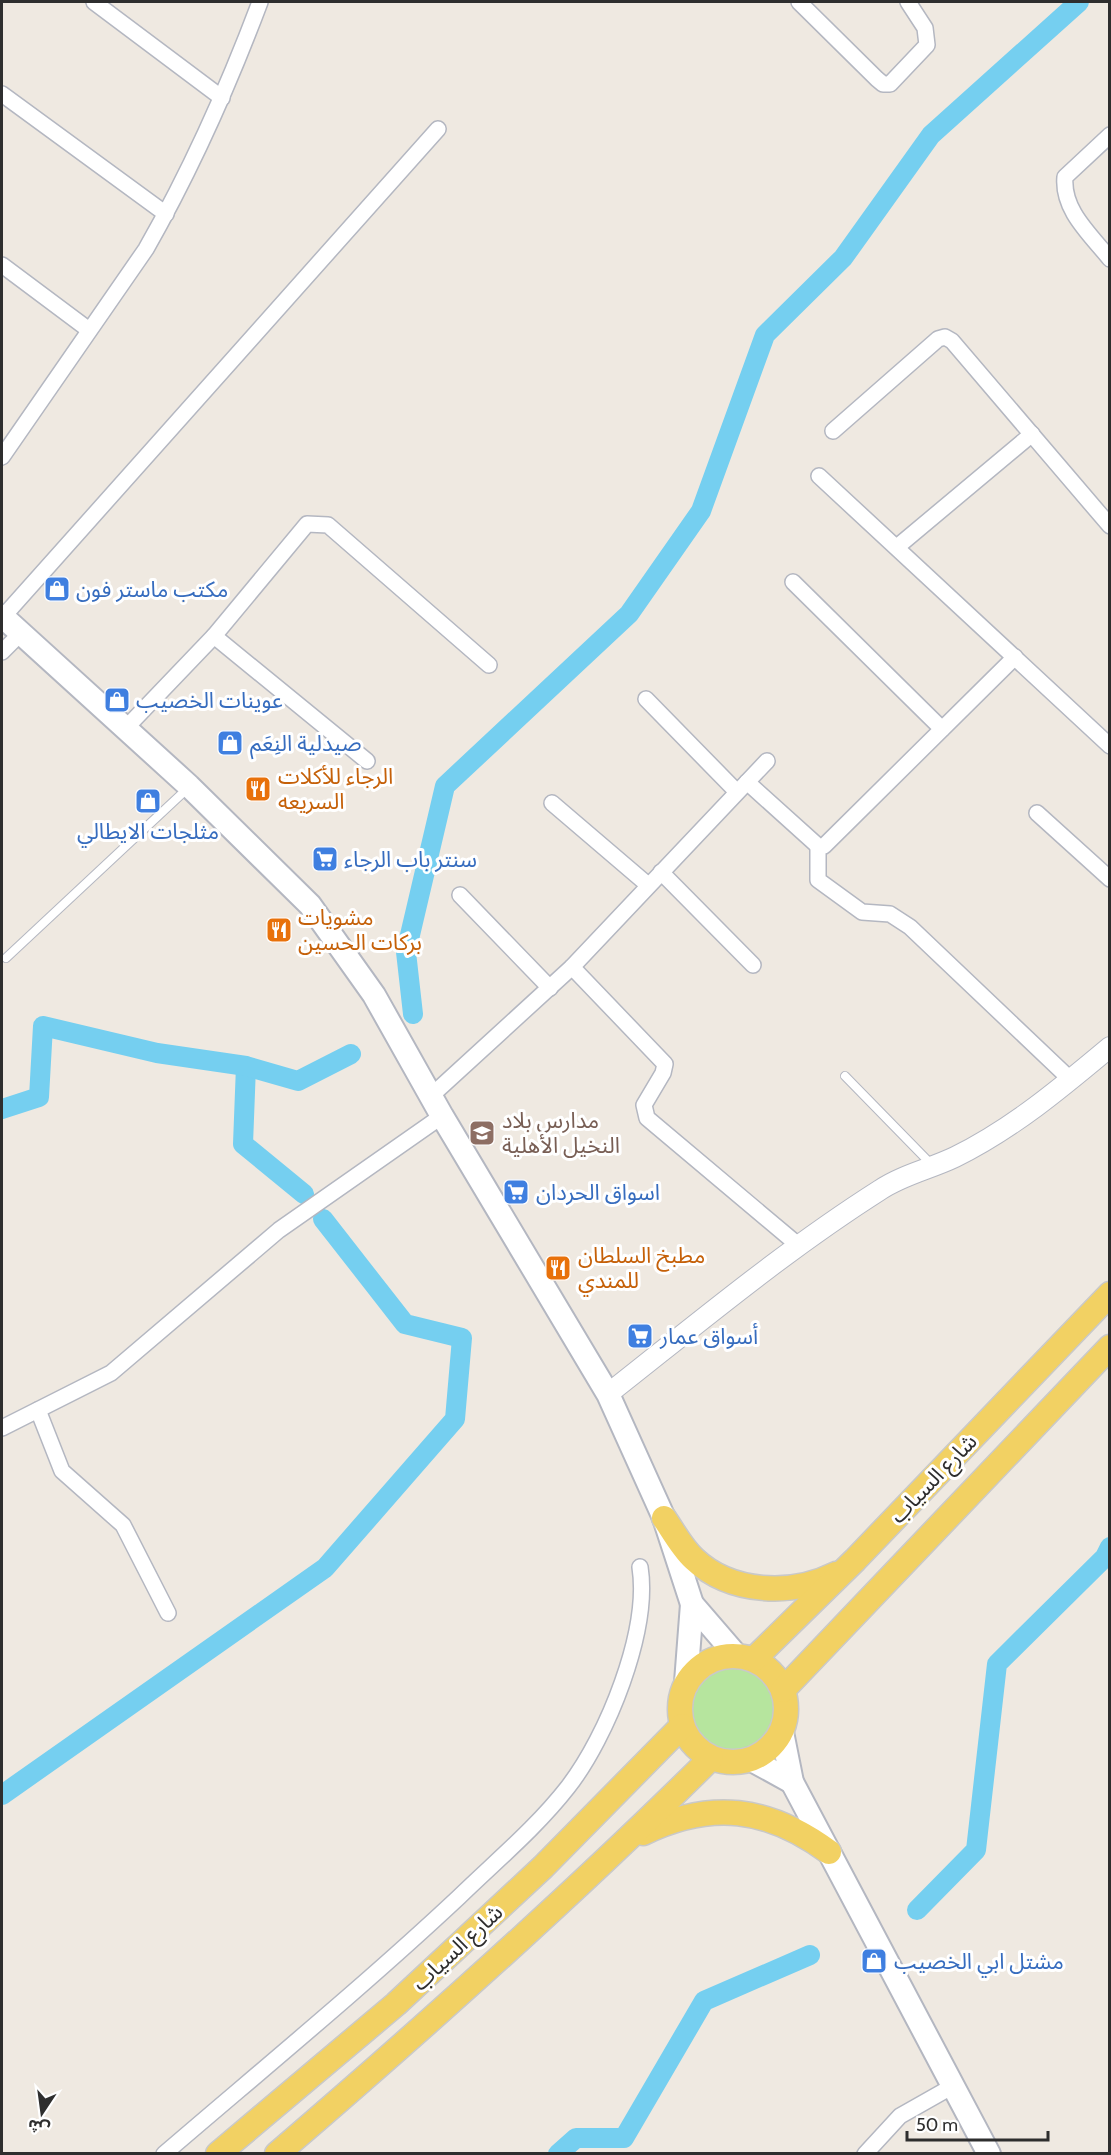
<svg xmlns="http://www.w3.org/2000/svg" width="1111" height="2155" font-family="Cabin,'Noto Sans Arabic',sans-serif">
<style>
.green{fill:#b6e59e}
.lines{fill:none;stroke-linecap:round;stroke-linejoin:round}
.canal{stroke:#75cff0;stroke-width:20}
.service-casing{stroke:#b4b7c1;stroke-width:10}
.minor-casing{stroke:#b4b7c1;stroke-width:18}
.tertiary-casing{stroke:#b4b7c1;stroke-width:22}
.secondary-casing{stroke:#b4b7c1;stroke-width:26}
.primary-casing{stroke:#c9c9c9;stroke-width:27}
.service{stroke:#fff;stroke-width:8}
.minor{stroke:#fff;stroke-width:15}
.tertiary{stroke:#fff;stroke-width:20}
.secondary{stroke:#fff;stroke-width:22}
.primary{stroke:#f2d163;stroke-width:24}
.labels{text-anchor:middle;stroke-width:6;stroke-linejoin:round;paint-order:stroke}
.shop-label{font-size:22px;fill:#366cbe;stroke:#fff;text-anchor:start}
.food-label{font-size:22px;fill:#c56008;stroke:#fff;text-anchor:start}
.education-label{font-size:22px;fill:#785e54;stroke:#fff;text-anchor:start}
.street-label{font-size:22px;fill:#2e2e2e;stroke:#fff}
</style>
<rect width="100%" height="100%" fill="#efe9e1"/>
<circle class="green" cx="732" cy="1709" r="43"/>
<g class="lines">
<g class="canal">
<polyline points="413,1014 406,952 445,786 629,614 701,511 765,335 843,258 931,135 1079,2"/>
<polyline points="246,1066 243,1144 304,1194"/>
<polyline points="2,1109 39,1097 43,1026 157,1053 246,1066 298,1081 351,1054"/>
<polyline points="2,1795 325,1568 455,1419 462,1338 405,1324 323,1219"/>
<polyline points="917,1910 976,1850 997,1664 1105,1557 1110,1547"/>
<polyline points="558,2154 576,2138 624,2138 704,2001 810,1955"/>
</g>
<g class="service-casing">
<g id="service">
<polyline points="6,958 188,788"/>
<polyline points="845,1076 932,1165"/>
</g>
</g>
<g class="minor-casing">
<g id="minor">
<polyline points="94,2 222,98"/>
<polyline points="799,2 877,79 883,84 890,84 927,45 925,28 908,2"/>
<polyline points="2,94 166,214"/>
<path d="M1110 135 1065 177C1062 210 1090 234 1110 259"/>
<polyline points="2,265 89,330"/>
<polyline points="833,431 938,339 945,337 952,341 1110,526"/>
<path d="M2 457 146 249C191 170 228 87 260 2"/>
<polyline points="819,476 1110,746"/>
<polyline points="897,547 1032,434"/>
<polyline points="793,582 942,729"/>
<polyline points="3,617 438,129"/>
<polyline points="214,636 367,761"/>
<polyline points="2,652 20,634"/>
<polyline points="646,699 737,792"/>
<polyline points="125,729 214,636 307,524 328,525 489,665"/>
<polyline points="747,782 818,846 824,846 1015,657"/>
<polyline points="552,803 648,885"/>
<polyline points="1037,813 1110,879"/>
<polyline points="818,846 818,880 862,912 890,914 910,927 1071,1080"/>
<polyline points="661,872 753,965"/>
<polyline points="460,895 550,988"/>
<polyline points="572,967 665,1064 663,1073 644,1105 647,1118 798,1245"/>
<polyline points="431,1096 572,967 767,761"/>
<polyline points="38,1410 62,1471 123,1525 168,1613"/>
<polyline points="2,1428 111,1373 279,1230 442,1116"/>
<path d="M164 2154C263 2069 364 1986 459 1897 496 1861 536 1828 568 1787 607 1737 650 1631 640 1567"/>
<polyline points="865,2154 900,2116 953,2086"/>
</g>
</g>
<g class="tertiary-casing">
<path id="tertiary" d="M608 1394C697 1324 784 1251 880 1190 902 1175 930 1169 955 1157 1012 1129 1061 1088 1110 1047"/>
</g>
<g class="secondary-casing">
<g id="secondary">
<polyline points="2,616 189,786 310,905 374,995 442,1116 608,1394 664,1518 692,1604 736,1655"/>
<polyline points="686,1682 692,1604"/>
<polyline points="782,1732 792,1782 989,2154"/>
<polyline points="750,1759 792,1782"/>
</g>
</g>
<g class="primary-casing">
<g id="primary">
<path d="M664 1518C673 1531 682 1548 694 1559 731 1594 792 1596 836 1574"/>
<circle cx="733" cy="1709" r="53"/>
<polyline points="754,1659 855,1560 1110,1294"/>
<polyline points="783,1690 1110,1347"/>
<path d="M643 1833C711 1800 768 1807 829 1852"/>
<polyline points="218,2154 396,2004 543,1867 682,1726"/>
<path d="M277 2154C426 2026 572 1896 711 1758"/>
</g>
</g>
<use href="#service" class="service"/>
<use href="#minor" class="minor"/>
<use href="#tertiary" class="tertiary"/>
<use href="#secondary" class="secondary"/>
<use href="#primary" class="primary"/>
</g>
<defs>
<g id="shop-square" transform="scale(1.35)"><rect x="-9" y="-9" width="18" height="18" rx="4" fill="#3f7fe0" stroke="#fff"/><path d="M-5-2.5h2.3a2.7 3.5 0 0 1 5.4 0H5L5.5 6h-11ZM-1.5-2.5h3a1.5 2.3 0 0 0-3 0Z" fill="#fff"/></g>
<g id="restaurant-square" transform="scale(1.35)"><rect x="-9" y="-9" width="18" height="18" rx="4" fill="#e8710a" stroke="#fff"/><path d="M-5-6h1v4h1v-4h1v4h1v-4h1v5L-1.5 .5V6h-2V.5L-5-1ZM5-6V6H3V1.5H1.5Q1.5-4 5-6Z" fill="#fff"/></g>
<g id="supermarket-square" transform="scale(1.35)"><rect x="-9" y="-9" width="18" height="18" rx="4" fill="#3f7fe0" stroke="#fff"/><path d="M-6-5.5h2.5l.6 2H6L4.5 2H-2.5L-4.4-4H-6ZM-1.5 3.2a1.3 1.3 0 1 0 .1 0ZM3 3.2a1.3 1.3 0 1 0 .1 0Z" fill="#fff"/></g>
<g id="school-square" transform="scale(1.35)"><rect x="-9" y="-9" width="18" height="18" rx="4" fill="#8d6e63" stroke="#fff"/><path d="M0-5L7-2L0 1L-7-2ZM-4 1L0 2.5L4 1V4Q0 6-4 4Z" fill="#fff"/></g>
</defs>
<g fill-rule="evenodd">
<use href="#shop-square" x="57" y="589"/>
<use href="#shop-square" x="117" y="700"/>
<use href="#shop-square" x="230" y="743"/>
<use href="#restaurant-square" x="258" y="789"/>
<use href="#shop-square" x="148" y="801"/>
<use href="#supermarket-square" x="325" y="859"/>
<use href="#restaurant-square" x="279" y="930"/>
<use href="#school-square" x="482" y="1133"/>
<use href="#supermarket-square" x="516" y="1192"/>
<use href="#restaurant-square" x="558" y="1268"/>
<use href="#supermarket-square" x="640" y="1336"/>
<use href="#shop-square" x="874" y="1961"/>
</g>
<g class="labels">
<g class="shop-label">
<text x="76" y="597">مكتب ماستر فون</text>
<text x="136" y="708">عوينات الخصيب</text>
<text x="250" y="751">صيدلية النِعَم</text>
<text x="148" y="839" text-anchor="middle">مثلجات الايطالي</text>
<text x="344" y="867">سنتر باب الرجاء</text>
<text x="536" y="1200">اسواق الحردان</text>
<text x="660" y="1344">أسواق عمار</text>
<text x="894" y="1969">مشتل ابي الخصيب</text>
</g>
<g class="food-label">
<text x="278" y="784">الرجاء للأكلات<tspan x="278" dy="25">السريعه</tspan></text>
<text x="298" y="925">مشويات<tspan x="298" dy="25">بركات الحسين</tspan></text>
<text x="578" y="1263">مطبخ السلطان<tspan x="578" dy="25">للمندي</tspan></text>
</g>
<g class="education-label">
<text x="502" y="1128">مدارس بلاد<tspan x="502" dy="25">النخيل الأهلية</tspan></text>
</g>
<g class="street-label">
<text transform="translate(933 1478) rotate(-46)" y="8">شارع السياب</text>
<text transform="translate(457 1947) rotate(-43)" y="8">شارع السياب</text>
</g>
</g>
<rect width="1111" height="2155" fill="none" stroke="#2e2e2e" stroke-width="6"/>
<g transform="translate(42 2113) rotate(193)" stroke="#ffffff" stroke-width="4.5" paint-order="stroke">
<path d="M0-4.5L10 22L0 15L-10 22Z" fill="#2e2e2e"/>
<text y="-9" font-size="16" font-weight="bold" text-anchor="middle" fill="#2e2e2e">ش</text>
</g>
<path d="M907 2131v9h141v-9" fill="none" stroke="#2e2e2e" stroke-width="3"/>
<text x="916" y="2131" font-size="18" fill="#2e2e2e" stroke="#ffffff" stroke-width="4.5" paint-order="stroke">50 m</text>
</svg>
